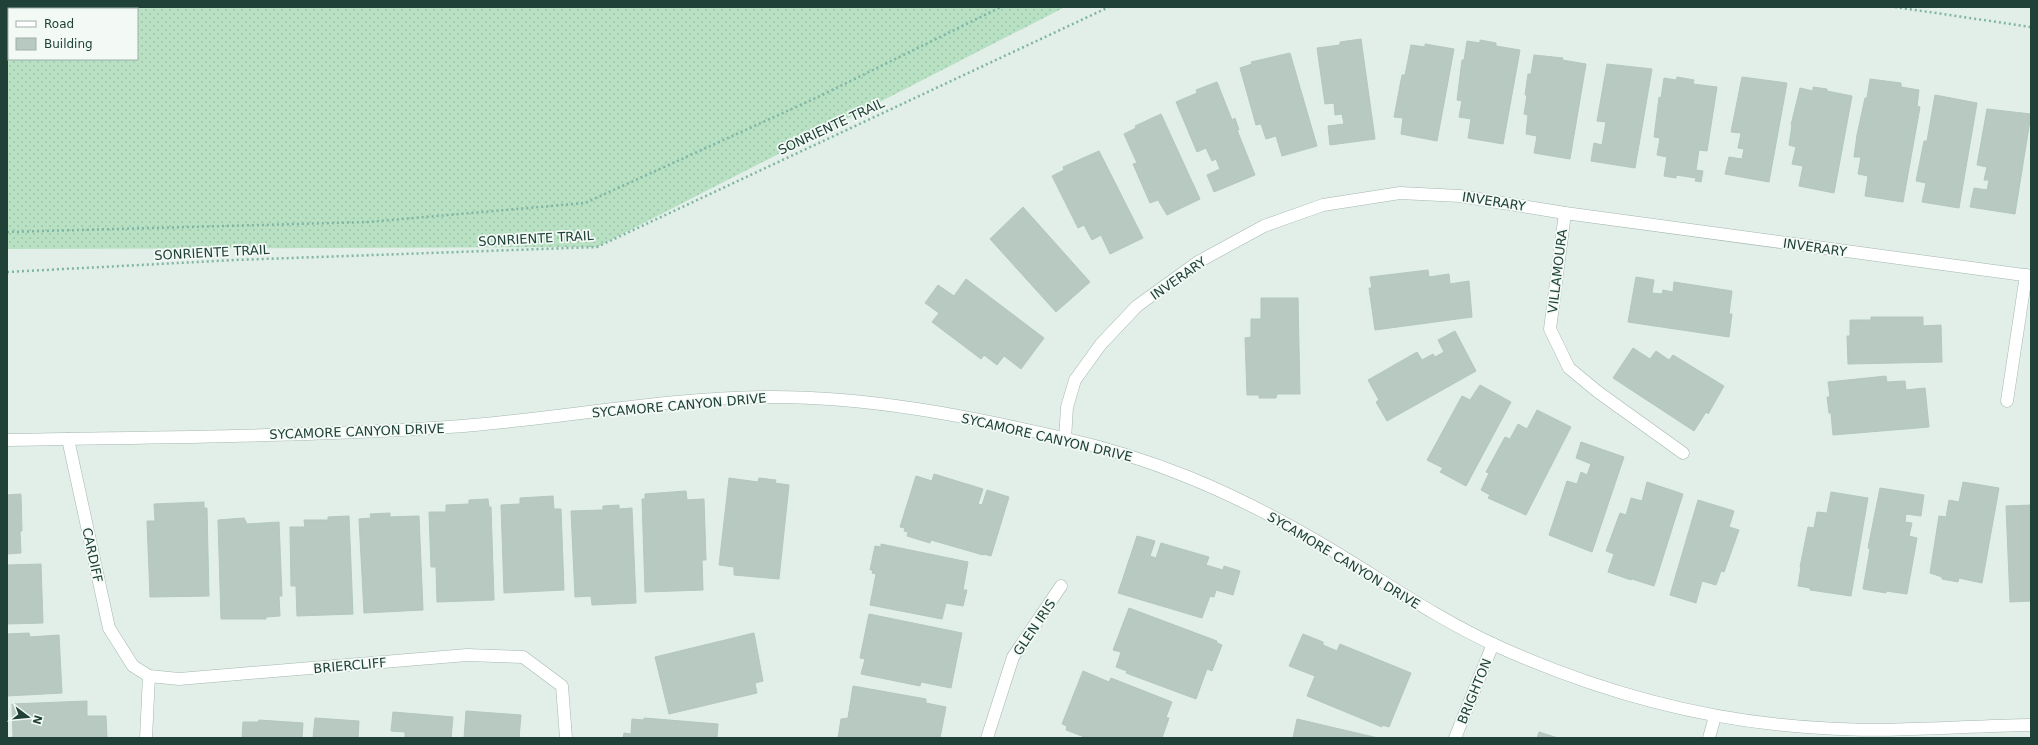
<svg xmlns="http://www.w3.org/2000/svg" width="2038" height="745" font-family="'DejaVu Sans',sans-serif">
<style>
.grass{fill:url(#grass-dots);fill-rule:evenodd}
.building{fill:#b7c9c1;stroke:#b3c8bf}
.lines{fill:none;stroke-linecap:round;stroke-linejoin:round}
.lane-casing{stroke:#a4b7b0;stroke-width:13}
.street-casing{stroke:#a4b7b0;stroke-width:13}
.path{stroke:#7eb5a4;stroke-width:2.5;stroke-dasharray:2 3;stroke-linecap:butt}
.lane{stroke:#fff;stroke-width:12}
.street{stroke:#fff;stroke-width:12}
.labels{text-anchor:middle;stroke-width:3.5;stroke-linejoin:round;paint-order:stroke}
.street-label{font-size:13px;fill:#1f4138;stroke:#f3faf6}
</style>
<defs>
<pattern id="grass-dots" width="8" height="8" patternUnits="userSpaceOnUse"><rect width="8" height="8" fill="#b8e1c3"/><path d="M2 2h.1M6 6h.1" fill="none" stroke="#9ec2a8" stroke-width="1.8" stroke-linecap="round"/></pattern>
</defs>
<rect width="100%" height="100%" fill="#e2eee8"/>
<path class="grass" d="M7 7H1065L597 247 7 249ZM9 9H137V59H9Z"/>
<g class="building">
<polygon points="1361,39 1375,139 1330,145 1328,126 1344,124 1342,114 1335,115 1334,103 1325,104 1317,48 1340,45 1340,42"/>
<polygon points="1480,40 1496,43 1496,46 1520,50 1503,144 1468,138 1471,119 1459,117 1462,101 1457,100 1462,60 1464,60 1467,41 1480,43"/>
<polygon points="1425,44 1454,49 1437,141 1401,134 1403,118 1394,117 1402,75 1405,75 1411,45 1425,47"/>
<polygon points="1290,53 1317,146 1282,156 1276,136 1266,139 1261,124 1256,125 1240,68 1252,64 1251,62"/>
<polygon points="1534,55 1563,58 1562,60 1586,64 1570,159 1534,153 1537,136 1526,134 1528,115 1524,114 1527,95 1525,95 1528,74 1531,74"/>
<polygon points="1607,64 1652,69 1635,168 1591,161 1594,143 1602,145 1606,122 1597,121"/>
<polygon points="1677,77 1694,80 1693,84 1717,87 1707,151 1699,150 1696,170 1703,171 1701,182 1695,181 1696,178 1676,175 1676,178 1664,176 1667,157 1657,155 1660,138 1654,137 1659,97 1661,98 1664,78 1676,80"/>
<polygon points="1742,77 1787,83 1769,182 1725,174 1729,157 1742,159 1744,149 1738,148 1741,133 1731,132"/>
<polygon points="1870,79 1901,83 1901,87 1919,90 1917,106 1920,107 1903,202 1865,196 1868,176 1858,174 1861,157 1854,157 1857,135 1865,98 1867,98"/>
<polygon points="1217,82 1232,120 1235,118 1239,130 1237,130 1255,175 1214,192 1207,175 1220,169 1216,159 1212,161 1206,148 1197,152 1176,102 1197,93 1196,90"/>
<polygon points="1813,87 1827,89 1827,91 1852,96 1834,193 1799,186 1803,166 1792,164 1796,147 1789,145 1792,125 1791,125 1800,88 1813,91"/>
<polygon points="1935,95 1977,103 1959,208 1922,202 1926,183 1916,181 1924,141 1927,141"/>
<polygon points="1987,109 2031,114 2015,214 1970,207 1974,188 1987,190 1989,180 1984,180 1987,167 1977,165"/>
<polygon points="1161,114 1200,199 1167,215 1158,200 1150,203 1133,164 1137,163 1124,134 1136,128 1135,126"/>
<polygon points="1099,151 1143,238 1110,254 1101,235 1092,240 1084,225 1078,228 1052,176 1064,170 1063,167"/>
<polygon points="1023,207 1090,282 1056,312 990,239"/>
<polygon points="1428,270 1429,277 1449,274 1450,284 1469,281 1472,317 1375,330 1369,288 1372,288 1370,277"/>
<polygon points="1636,277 1654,280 1652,293 1662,294 1663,290 1673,292 1674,282 1732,291 1729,314 1732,314 1729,337 1628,322"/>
<polygon points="966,279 1044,338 1021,369 1004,356 997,365 984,355 981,359 932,322 939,313 925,303 938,285 954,296"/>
<polygon points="1261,298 1298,298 1300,394 1277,394 1276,398 1259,398 1259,395 1247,395 1245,338 1251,337 1251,319 1261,319"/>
<polygon points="1871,317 1923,317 1923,326 1941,325 1942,362 1848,364 1847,336 1850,336 1850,320 1871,320"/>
<polygon points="1455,331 1476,371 1387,421 1376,402 1379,400 1368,380 1417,352 1422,360 1433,354 1435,357 1444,352 1438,340"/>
<polygon points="1633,348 1650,359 1656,351 1669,360 1673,355 1724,386 1708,414 1706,412 1694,431 1613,378"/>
<polygon points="1886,376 1887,382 1905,381 1906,390 1925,388 1929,427 1833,435 1831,413 1829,413 1827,397 1830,397 1828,382"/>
<polygon points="1480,385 1511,402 1466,486 1440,472 1443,468 1427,460 1462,396 1470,400"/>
<polygon points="1537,410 1571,427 1526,515 1488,498 1490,495 1481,490 1489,473 1486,472 1505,437 1510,439 1518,424 1527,429"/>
<polygon points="1581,442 1624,457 1592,552 1549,535 1567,481 1577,484 1581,472 1587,475 1591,464 1576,458"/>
<polygon points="934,474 983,489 978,504 982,505 987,490 1009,497 991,556 983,554 983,555 931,540 930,543 907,536 908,532 904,531 905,528 900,527 916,476 932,481"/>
<polygon points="729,478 758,482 759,478 776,480 775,483 789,485 779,579 734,575 734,567 719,565"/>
<polygon points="1647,482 1683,494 1654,586 1632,579 1631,580 1608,572 1614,554 1606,551 1620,513 1626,515 1631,498 1642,501"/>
<polygon points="1963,482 1999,488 1982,583 1959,578 1958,582 1942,579 1942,577 1930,573 1939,516 1946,517 1949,500 1959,502"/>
<polygon points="1880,488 1924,495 1921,516 1906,514 1905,522 1912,523 1909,536 1917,538 1907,594 1886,591 1886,593 1863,589 1870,549 1868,548"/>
<polygon points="686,491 687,500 704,499 706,560 702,560 703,590 645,592 642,499 645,499 645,494"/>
<polygon points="1831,492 1868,498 1851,596 1810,590 1810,588 1798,586 1801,567 1800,567 1808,527 1814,528 1817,512 1827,513"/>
<polygon points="21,494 22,531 20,531 21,553 7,554 7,495"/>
<polygon points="553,496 554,509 561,509 564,590 504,593 501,505 520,504 520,498"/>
<polygon points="488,499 489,507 491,507 494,600 437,602 436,567 431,567 429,512 446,512 446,505 469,504 469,500"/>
<polygon points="1698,500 1734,511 1729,527 1739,530 1724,572 1721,571 1716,585 1702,581 1696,603 1670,595"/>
<polygon points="204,502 204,508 207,508 209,596 150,597 147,521 155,521 154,504"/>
<polygon points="619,505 619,509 632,508 636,603 592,605 591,596 575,597 571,511 603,510 603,506"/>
<polygon points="2031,505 2031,601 2010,602 2006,506"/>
<polygon points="390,513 390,517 419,516 423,610 364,613 359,519 371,518 370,514"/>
<polygon points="349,516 353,614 297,616 296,586 291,586 290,527 305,527 304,520 328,520 328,517"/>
<polygon points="244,518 247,524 279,522 282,596 279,596 280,616 266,617 266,619 221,619 218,520"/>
<polygon points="1137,536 1155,541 1150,556 1156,558 1161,543 1209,557 1206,565 1223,570 1224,566 1240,571 1233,595 1216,590 1214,597 1210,596 1202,618 1118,593"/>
<polygon points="881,544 968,562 963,590 967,590 963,606 946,603 942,619 870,605 876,574 872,573 873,570 870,570 875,546 881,547"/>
<polygon points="41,564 43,623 7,624 7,565"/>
<polygon points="1129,608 1217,641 1217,643 1222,645 1212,671 1207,669 1196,699 1126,673 1127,671 1116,667 1121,652 1113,650"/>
<polygon points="869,614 962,633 951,688 921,682 920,686 861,674 865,659 860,658"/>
<polygon points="29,633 30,637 59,635 62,693 7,696 7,634"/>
<polygon points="754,633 763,681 755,683 757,693 669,714 655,657"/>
<polygon points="1303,634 1323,642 1323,645 1337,651 1340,644 1411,673 1389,727 1382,725 1382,727 1307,696 1315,676 1289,666"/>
<polygon points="1083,671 1109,682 1111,678 1172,702 1166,717 1169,718 1162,738 1087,738 1066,730 1067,726 1062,724"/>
<polygon points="853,686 926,699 926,703 946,707 940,738 838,738 841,719 848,718"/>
<polygon points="87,701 87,716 106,716 107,738 7,738 13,737 12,704"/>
<polygon points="466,711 521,715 519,738 464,738"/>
<polygon points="393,712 453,717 451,738 405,738 405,732 391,731"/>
<polygon points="315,718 359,721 358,738 313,738"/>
<polygon points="644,718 718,724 717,738 623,738 624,733 631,734 632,719 644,720"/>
<polygon points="1297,719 1378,738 1293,738"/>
<polygon points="259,720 303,723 302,738 242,738 243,722 258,722"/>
<polygon points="1539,732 1558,738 1537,738"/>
</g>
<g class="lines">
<g class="lane-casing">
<polyline id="lane" points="146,738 149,676"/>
</g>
<g class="street-casing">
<g id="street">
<polyline points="1565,213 1550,329 1569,368 1598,392 1683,453"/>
<polyline points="2007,401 2026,275"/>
<polyline points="68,439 109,628 133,666 149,676 179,679 467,655 523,657 562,686 566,738"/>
<polyline points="1065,439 1067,407 1075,380 1101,344 1137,306 1198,262 1264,226 1323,205 1400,193 1460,196 1565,213 2031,276"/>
<path d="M7 440C154 437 301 437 448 427 556 420 664 397 772 397 871 397 967 416 1063 438 1152 458 1227 490 1306 535 1370 571 1429 615 1497 646 1599 692 1708 722 1821 728 1890 733 1961 726 2031 725"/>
<polyline points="987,738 1013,657 1061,586"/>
<polyline points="1455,738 1493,644"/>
<polyline points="1709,738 1715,716"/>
</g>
</g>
<g class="path">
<polyline points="1895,7 2031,27"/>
<polyline points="7,232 368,222 585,203 818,97 1001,7"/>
<polyline points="7,272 235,260 597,247 1109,7"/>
</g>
<use href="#lane" class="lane"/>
<use href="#street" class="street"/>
</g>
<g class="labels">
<g class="street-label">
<text transform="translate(831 126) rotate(-25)" y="5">SONRIENTE TRAIL</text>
<text transform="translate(1494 201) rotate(9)" y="5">INVERARY</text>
<text transform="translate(536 238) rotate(-3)" y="5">SONRIENTE TRAIL</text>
<text transform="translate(1815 247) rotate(8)" y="5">INVERARY</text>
<text transform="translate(212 252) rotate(-3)" y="5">SONRIENTE TRAIL</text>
<text transform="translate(1557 271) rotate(-83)" y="5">VILLAMOURA</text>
<text transform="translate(1178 278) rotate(-35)" y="5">INVERARY</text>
<text transform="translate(679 405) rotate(-5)" y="5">SYCAMORE CANYON DRIVE</text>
<text transform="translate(357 431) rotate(-2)" y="5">SYCAMORE CANYON DRIVE</text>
<text transform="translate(1047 437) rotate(13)" y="5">SYCAMORE CANYON DRIVE</text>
<text transform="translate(93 555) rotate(78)" y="5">CARDIFF</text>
<text transform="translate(1344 560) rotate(31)" y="5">SYCAMORE CANYON DRIVE</text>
<text transform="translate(1034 627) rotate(-56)" y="5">GLEN IRIS</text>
<text transform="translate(350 665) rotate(-5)" y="5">BRIERCLIFF</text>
<text transform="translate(1474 691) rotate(-68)" y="5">BRIGHTON</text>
</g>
</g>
<rect width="2038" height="745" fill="none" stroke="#1f4138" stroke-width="16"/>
<rect x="8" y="8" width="130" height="52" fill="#f3faf6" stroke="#9eb0aa"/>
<rect x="16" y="21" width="20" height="6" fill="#ffffff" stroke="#9eb0aa"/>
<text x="44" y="28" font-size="12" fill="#1f4138">Road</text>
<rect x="16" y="38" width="20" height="12" fill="#b7c9c1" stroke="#9eb0aa"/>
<text x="44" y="48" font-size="12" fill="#1f4138">Building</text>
<g transform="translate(28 717) rotate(106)" stroke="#f3faf6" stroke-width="3" paint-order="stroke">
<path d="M0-3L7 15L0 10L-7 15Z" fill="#1f4138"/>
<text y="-6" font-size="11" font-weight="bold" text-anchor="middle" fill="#1f4138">N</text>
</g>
</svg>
